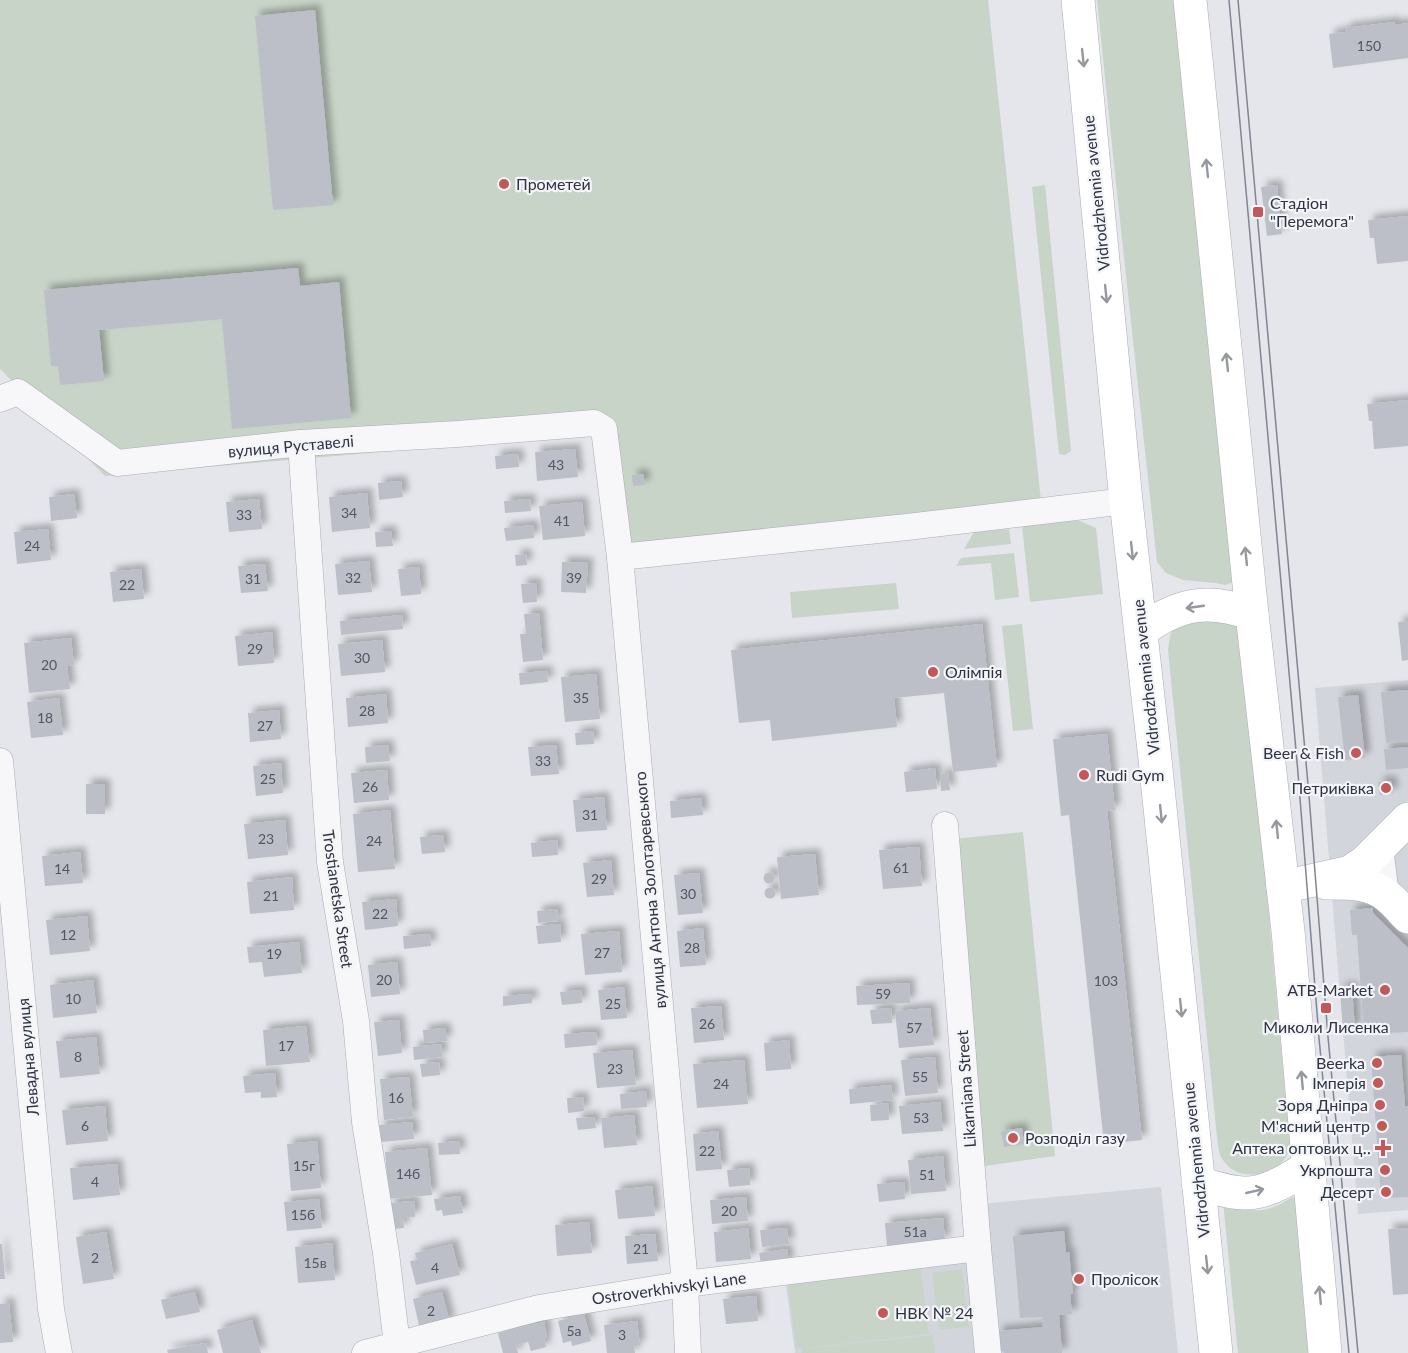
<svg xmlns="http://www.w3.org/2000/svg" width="1408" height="1353" font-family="Lato,sans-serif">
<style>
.built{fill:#d3d5dc}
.green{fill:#c8d4c7}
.building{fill:#bcbfc7;filter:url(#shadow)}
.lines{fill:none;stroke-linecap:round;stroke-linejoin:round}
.street-casing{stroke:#aaacb5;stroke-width:27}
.secondary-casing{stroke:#aaacb5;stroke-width:34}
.street{stroke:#f7f7f9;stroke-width:26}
.secondary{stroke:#fff;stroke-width:33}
.tram{stroke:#808493;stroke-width:1.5}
.oneway{stroke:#9698a0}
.poi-dot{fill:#c15958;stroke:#f4f5f8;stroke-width:2}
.labels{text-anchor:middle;stroke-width:4.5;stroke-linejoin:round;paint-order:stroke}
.number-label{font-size:14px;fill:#525563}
.poi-label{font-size:16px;fill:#2e3242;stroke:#f4f5f8;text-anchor:end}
.street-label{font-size:16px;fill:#2e3242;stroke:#f4f5f8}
</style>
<defs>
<filter id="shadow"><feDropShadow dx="5.5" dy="-5.5" stdDeviation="3" flood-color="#0004"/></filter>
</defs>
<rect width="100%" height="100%" fill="#e5e6eb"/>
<g class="built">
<polygon points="1408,680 1408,1210 1358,1214 1315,688"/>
<polygon points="1161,1187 1178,1353 995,1353 980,1204"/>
<polygon points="971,1257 981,1353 795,1353 785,1278"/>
</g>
<g class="green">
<polygon points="0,0 988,0 1041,501 630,545 618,446 588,434 105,476 0,369"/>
<polygon points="1097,0 1174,0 1234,582 1225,585 1216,583 1183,580 1166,573 1157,562 1115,174"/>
<polygon points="1045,185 1071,451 1065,455 1059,454 1032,187"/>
<polygon points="1070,520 1080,521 1096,528 1103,594 1030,602 1022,525"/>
<polygon points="1009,529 1011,544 964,549 974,532"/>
<polygon points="1014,553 1019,597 995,600 991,563 956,566 961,558"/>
<polygon points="896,583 899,609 792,618 790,592"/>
<path d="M1221 616 1243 630 1290 1146C1289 1149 1289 1152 1287 1155 1275 1177 1237 1183 1223 1160 1220 1157 1219 1151 1218 1147L1168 650 1170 636 1174 627Z"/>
<polygon points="1022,624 1033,729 1013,731 1002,626"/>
<polygon points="1023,832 1055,1156 985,1166 977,1152 953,839"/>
<path d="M1292 1197 1295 1199 1311 1353H1238L1224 1212V1208L1227 1206C1255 1212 1267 1214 1292 1197Z"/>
<polygon points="920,1264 929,1334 796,1349 787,1279"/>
<polygon points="962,1269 969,1327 939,1330 932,1273"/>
<polygon points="933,1335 935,1353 802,1353 801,1349"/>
</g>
<g class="building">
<polygon points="315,10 333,205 273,210 255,16"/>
<polygon points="1394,22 1395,25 1408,23 1408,58 1333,68 1329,34 1345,32 1345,28"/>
<polygon points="1277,185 1282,234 1267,236 1261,187"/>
<polygon points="1408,216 1408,261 1377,264 1374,238 1370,238 1368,220"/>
<polygon points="298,268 300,286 339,282 351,418 232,429 222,319 99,330 104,381 60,385 58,366 51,366 44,290"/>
<polygon points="1408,400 1408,446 1374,449 1372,421 1369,421 1367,404"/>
<polygon points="575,449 578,477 537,481 535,452"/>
<polygon points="518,454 519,467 496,469 495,456"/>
<polygon points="643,474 645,485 633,486 632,475"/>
<polygon points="401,481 403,497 379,500 378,483"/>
<polygon points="367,493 370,528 332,532 329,497"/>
<polygon points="74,494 77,518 51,521 49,497"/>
<polygon points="259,499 262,529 229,532 226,502"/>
<polygon points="530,499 531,511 505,513 504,501"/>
<polygon points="582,502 585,536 543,540 539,506"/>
<polygon points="533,525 534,538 506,541 504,528"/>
<polygon points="48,529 51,560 17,564 14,532"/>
<polygon points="391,531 393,546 376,547 375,532"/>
<polygon points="526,554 527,565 516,566 515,555"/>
<polygon points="369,561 372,592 338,595 335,564"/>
<polygon points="562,562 588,563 586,593 561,592"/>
<polygon points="265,564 268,591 241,593 238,566"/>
<polygon points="419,567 421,594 401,596 398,569"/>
<polygon points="141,569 144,599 113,602 110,572"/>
<polygon points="536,583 537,602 523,603 521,584"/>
<polygon points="539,613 543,660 523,662 520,634 526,634 524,614"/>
<polygon points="402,615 403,629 341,635 340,621"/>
<polygon points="1408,621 1408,660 1402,661 1398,622"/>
<polygon points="982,624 997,767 953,772 944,693 894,698 897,727 772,741 770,720 739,723 731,650"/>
<polygon points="272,632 274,663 238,666 235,636"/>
<polygon points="71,638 74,665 67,666 70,689 29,693 24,643"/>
<polygon points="382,640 385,672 341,676 338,644"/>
<polygon points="547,671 548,682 520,685 519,673"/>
<polygon points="596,674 600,719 565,722 561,677"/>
<polygon points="1408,690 1408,741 1386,743 1381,692"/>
<polygon points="386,694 388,723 348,727 346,698"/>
<polygon points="1358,695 1365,758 1345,760 1338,697"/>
<polygon points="59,698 63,735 31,738 27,702"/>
<polygon points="279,710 281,739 250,742 248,713"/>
<polygon points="593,731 594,744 576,745 575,733"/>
<polygon points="1107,734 1115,810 1107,811 1142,1140 1104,1144 1069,815 1061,816 1053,739"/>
<polygon points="388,745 390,761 366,763 365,747"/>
<polygon points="556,745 559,774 531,776 528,747"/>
<polygon points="1408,747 1408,768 1386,770 1384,749"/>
<polygon points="281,763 283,793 256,796 253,766"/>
<polygon points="935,768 937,789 906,792 904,772"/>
<polygon points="387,770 389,800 354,803 351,773"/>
<polygon points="948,773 950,790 941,791 940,774"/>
<polygon points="1391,781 1393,793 1380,795 1378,782"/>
<rect x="86" y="784" width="19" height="30"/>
<polygon points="604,797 607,830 576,832 573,800"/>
<polygon points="701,798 703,815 671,818 670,801"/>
<polygon points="390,810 395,869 358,872 353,814"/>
<polygon points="285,820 288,855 248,859 244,824"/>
<polygon points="443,835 445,852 422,854 420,837"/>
<polygon points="557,840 558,855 532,857 531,843"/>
<polygon points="919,847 922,886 883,889 879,850"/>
<polygon points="80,852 83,883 45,886 42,856"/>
<polygon points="815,854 819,895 781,899 777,857"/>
<polygon points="611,860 614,895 587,897 583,863"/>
<circle cx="769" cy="878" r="5.5"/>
<polygon points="699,873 703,913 678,915 674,875"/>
<polygon points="292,877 294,910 250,914 247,882"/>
<circle cx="770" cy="893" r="5.5"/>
<polygon points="396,899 398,926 365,930 362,902"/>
<polygon points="1373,908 1373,913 1408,948 1408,1032 1364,1034 1357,935 1352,935 1350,910"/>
<polygon points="557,909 558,921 538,923 537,911"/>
<polygon points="87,916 90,951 50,955 46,920"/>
<polygon points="560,924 561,942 538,944 536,926"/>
<polygon points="703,928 706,965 680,967 677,931"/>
<polygon points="619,931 622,972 585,975 581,934"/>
<polygon points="430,934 431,946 404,949 403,936"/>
<polygon points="299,942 302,973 264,977 262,962 249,963 247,947"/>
<polygon points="397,962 400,994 371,997 368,965"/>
<polygon points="93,980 97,1013 53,1018 50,985"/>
<polygon points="909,983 910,1003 857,1005 856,986"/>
<polygon points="624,987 627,1018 601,1020 598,990"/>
<polygon points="1352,987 1355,1029 1343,1030 1340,988"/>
<polygon points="581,990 582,1003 562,1005 560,992"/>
<polygon points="532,994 532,1003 503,1006 503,996"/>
<polygon points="721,1006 724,1040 694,1043 691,1008"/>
<polygon points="891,1008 892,1023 872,1024 870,1010"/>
<polygon points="930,1008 934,1045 899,1048 895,1011"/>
<polygon points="399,1020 402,1053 378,1056 374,1022"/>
<polygon points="306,1026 310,1062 266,1066 263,1030"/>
<polygon points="445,1028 447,1041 424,1043 423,1030"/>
<polygon points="596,1032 597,1045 565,1048 564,1034"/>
<polygon points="96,1037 100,1074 60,1078 56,1041"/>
<polygon points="789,1040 791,1069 766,1071 764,1043"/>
<polygon points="441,1044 442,1057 414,1060 413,1047"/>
<polygon points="632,1050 636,1085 597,1088 593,1053"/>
<polygon points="1401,1055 1405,1106 1408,1106 1408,1197 1381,1198 1371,1057"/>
<polygon points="935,1057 938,1093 905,1096 901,1060"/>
<polygon points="744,1060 748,1104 697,1108 693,1064"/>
<polygon points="439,1062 440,1075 422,1077 420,1064"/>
<polygon points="275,1073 277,1097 261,1098 261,1092 245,1093 243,1076"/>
<polygon points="409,1077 413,1117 384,1120 380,1079"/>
<polygon points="891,1085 893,1100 850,1104 849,1089"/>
<polygon points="646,1091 647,1107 621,1109 620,1094"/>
<polygon points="583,1097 584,1111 568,1113 567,1098"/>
<polygon points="940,1102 943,1131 902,1134 899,1106"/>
<polygon points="888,1103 889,1120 871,1121 870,1105"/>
<polygon points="105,1106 108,1141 66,1145 62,1110"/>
<polygon points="634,1115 637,1145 604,1148 601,1118"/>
<polygon points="594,1117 596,1128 578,1130 576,1118"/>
<polygon points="412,1122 414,1139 381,1142 379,1125"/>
<polygon points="1022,1128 1024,1144 1004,1147 1001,1131"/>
<polygon points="718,1131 722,1169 696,1171 693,1134"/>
<polygon points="317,1141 321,1188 291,1191 287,1144"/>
<polygon points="459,1141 460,1154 439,1155 438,1143"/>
<polygon points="427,1148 432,1195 389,1199 385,1152"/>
<polygon points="943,1156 946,1191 911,1194 908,1160"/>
<polygon points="117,1164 120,1195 73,1200 70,1168"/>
<polygon points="749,1168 750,1185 729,1187 727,1170"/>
<polygon points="904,1182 905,1199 879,1202 877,1184"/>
<polygon points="652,1186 655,1216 618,1219 615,1190"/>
<polygon points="460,1196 463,1213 443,1216 442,1210 436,1211 434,1199"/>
<polygon points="746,1197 748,1221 712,1224 710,1200"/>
<polygon points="319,1199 322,1228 287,1231 284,1202"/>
<polygon points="414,1201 415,1217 403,1218 404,1228 392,1229 389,1203"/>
<polygon points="943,1218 945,1241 887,1246 885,1223"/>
<polygon points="589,1222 592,1253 557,1256 555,1225"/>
<polygon points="748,1228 751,1259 716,1262 714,1232"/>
<polygon points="787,1228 789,1244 762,1247 760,1230"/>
<polygon points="1408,1228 1408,1294 1393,1295 1388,1229"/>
<polygon points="1064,1231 1066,1253 1069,1252 1073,1294 1070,1294 1072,1314 1059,1315 1062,1353 1004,1353 1003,1351 999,1351 997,1331 1043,1327 1042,1317 1020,1318 1013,1236"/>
<polygon points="106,1232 114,1279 83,1284 76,1237"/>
<polygon points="655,1234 658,1261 627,1264 625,1236"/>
<polygon points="332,1243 335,1280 298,1283 295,1247"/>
<polygon points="0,1244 2,1244 5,1279 0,1279"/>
<polygon points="452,1244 460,1275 416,1285 410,1261 417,1260 415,1253"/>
<polygon points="787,1249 789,1264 762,1268 759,1253"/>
<polygon points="195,1292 200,1312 166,1319 161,1300"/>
<polygon points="442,1292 450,1323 420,1330 413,1299"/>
<polygon points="756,1296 758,1321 726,1324 723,1299"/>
<polygon points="9,1303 13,1342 0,1343 0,1304"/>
<polygon points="584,1314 591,1341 572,1346 571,1341 563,1343 558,1321"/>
<polygon points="252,1320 261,1353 223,1353 217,1330"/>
<polygon points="637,1321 640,1345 634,1346 635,1353 607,1353 604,1325"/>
<polygon points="544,1322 547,1337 544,1338 546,1347 531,1351 528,1342 516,1345 518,1353 503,1353 498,1333"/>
<polygon points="206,1343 208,1353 168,1353 167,1350"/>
</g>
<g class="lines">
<g class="street-casing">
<g id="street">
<polyline points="0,399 18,392 117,463 301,443 458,434 594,423 604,429 620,557 685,1284 688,1353"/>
<polyline points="301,443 330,862 356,1021 365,1122 386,1253 398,1353"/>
<polyline points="620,557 907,527 1126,501"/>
<polyline points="0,761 51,1309 59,1353"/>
<polyline points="945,825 978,1248 988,1353"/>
<polyline points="1380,847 1386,895"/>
<polyline points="365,1353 539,1308 685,1284 978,1248"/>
</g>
</g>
<g class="secondary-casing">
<g id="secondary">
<polyline points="1078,0 1126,501 1155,759 1216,1353"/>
<polyline points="1190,0 1252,614 1288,931 1325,1353"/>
<path d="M1141 631C1179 603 1208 598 1252 614"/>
<path d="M1326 883C1347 883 1370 882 1387 896 1395 902 1401 910 1408 917"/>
<polyline points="1283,887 1350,872 1365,862 1408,819"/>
<path d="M1198 1183C1213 1187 1228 1193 1244 1193 1267 1194 1290 1178 1308 1167"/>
</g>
</g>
<use href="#street" class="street"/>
<use href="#secondary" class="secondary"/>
<g class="tram">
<polyline points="1229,0 1298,773 1319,1038 1349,1353"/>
<polyline points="1238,0 1309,796 1328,1037 1358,1353"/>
</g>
</g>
<defs><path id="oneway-shaft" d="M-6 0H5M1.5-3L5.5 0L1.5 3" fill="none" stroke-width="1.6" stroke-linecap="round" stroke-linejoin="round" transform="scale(1.5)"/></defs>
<g class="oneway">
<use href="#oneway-shaft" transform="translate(1083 58) rotate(84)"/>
<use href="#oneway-shaft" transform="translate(1207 168) rotate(-96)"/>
<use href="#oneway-shaft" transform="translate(1106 294) rotate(84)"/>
<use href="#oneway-shaft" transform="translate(1227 362) rotate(-96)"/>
<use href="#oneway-shaft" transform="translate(1132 551) rotate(84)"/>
<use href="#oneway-shaft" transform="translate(1246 556) rotate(-96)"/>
<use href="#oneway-shaft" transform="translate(1195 607) rotate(172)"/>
<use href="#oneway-shaft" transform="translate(1161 814) rotate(84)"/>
<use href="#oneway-shaft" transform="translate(1277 829) rotate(-96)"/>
<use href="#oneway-shaft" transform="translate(1181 1008) rotate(84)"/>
<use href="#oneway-shaft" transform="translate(1302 1080) rotate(-95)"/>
<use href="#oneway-shaft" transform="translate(1255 1191) rotate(-13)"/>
<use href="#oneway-shaft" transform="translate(1207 1265) rotate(84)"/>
<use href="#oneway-shaft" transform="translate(1320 1295) rotate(-95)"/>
</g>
<g class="poi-dot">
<circle cx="504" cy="184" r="6"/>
<rect x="1252" y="206" width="12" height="12" rx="3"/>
<circle cx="933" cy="672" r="6"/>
<circle cx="1356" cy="753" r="6"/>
<circle cx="1084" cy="775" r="6"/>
<circle cx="1386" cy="788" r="6"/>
<circle cx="1385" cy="990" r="6"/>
<rect x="1320" y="1002" width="12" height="12" rx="3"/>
<circle cx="1377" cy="1063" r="6"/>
<circle cx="1378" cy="1083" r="6"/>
<circle cx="1380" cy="1105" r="6"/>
<circle cx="1382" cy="1126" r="6"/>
<circle cx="1013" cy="1138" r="6"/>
<path d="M1380 1139h6v6h6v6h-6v6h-6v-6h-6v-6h6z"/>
<circle cx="1385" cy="1170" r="6"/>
<circle cx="1386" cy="1192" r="6"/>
<circle cx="1079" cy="1279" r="6"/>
<circle cx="883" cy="1313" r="6"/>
</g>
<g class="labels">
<g class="number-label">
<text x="1369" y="51">150</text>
<text x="556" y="470">43</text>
<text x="349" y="518">34</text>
<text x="244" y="520">33</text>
<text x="562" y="526">41</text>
<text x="32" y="551">24</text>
<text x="353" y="583">32</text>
<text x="574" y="583">39</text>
<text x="253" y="584">31</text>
<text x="127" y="590">22</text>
<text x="255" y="654">29</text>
<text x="362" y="663">30</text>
<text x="49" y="670">20</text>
<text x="581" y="703">35</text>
<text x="367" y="716">28</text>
<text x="45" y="723">18</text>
<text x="265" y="731">27</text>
<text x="543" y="766">33</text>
<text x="268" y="784">25</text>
<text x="370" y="792">26</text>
<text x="590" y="820">31</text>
<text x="266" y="844">23</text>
<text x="374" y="846">24</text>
<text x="901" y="873">61</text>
<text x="62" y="874">14</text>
<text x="599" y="884">29</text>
<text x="688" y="899">30</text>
<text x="271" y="901">21</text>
<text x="380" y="919">22</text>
<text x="68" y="940">12</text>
<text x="692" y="953">28</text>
<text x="602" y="958">27</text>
<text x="274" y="959">19</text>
<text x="384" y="985">20</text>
<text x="1106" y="986">103</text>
<text x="883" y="999">59</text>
<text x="73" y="1004">10</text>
<text x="613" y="1009">25</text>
<text x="707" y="1029">26</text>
<text x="914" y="1033">57</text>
<text x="286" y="1051">17</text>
<text x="78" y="1062">8</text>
<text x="615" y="1074">23</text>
<text x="920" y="1082">55</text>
<text x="721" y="1089">24</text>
<text x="396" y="1103">16</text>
<text x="921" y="1123">53</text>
<text x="85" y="1131">6</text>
<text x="707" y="1156">22</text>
<text x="304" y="1171">15г</text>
<text x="408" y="1179">14б</text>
<text x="927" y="1180">51</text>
<text x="95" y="1187">4</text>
<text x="729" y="1216">20</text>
<text x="303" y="1220">15б</text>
<text x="915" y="1237">51а</text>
<text x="641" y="1254">21</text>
<text x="95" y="1263">2</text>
<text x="315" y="1268">15в</text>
<text x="435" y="1273">4</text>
<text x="431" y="1316">2</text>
<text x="574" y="1336">5а</text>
<text x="622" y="1340">3</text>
</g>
<g class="poi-label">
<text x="516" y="190" text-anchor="start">Прометей</text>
<text x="1270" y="209" text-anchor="start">Стадіон<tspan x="1270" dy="18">"Перемога"</tspan></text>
<text x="945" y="678" text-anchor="start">Олімпія</text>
<text x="1344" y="759">Beer &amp; Fish</text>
<text x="1096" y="781" text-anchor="start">Rudi Gym</text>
<text x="1374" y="794">Петриківка</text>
<text x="1373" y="996">ATB-Market</text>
<text x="1326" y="1033" text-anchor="middle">Миколи Лисенка</text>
<text x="1365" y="1069">Beerka</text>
<text x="1366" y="1089">Імперія</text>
<text x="1368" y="1111">Зоря Дніпра</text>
<text x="1370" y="1132">М'ясний центр</text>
<text x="1025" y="1144" text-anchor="start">Розподіл газу</text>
<text x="1371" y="1154">Аптека оптових ц‥</text>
<text x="1373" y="1176">Укрпошта</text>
<text x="1374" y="1198">Десерт</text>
<text x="1091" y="1285" text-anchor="start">Пролісок</text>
<text x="895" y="1319" text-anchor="start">НВК № 24</text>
</g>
<g class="street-label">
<text transform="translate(1096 193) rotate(-96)" y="6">Vidrodzhennia avenue</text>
<text transform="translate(291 446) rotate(-5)" y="6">вулиця Руставелі</text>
<text transform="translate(1146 677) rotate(-96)" y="6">Vidrodzhennia avenue</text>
<text transform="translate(650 890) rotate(-95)" y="6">вулиця Антона Золотаревського</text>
<text transform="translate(338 899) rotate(82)" y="6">Trostianetska Street</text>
<text transform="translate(28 1057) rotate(-95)" y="6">Левадна вулиця</text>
<text transform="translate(966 1089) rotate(-94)" y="6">Likarniana Street</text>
<text transform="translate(1196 1160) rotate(-96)" y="6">Vidrodzhennia avenue</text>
<text transform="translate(669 1288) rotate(-8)" y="6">Ostroverkhivskyi Lane</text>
</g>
</g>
</svg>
